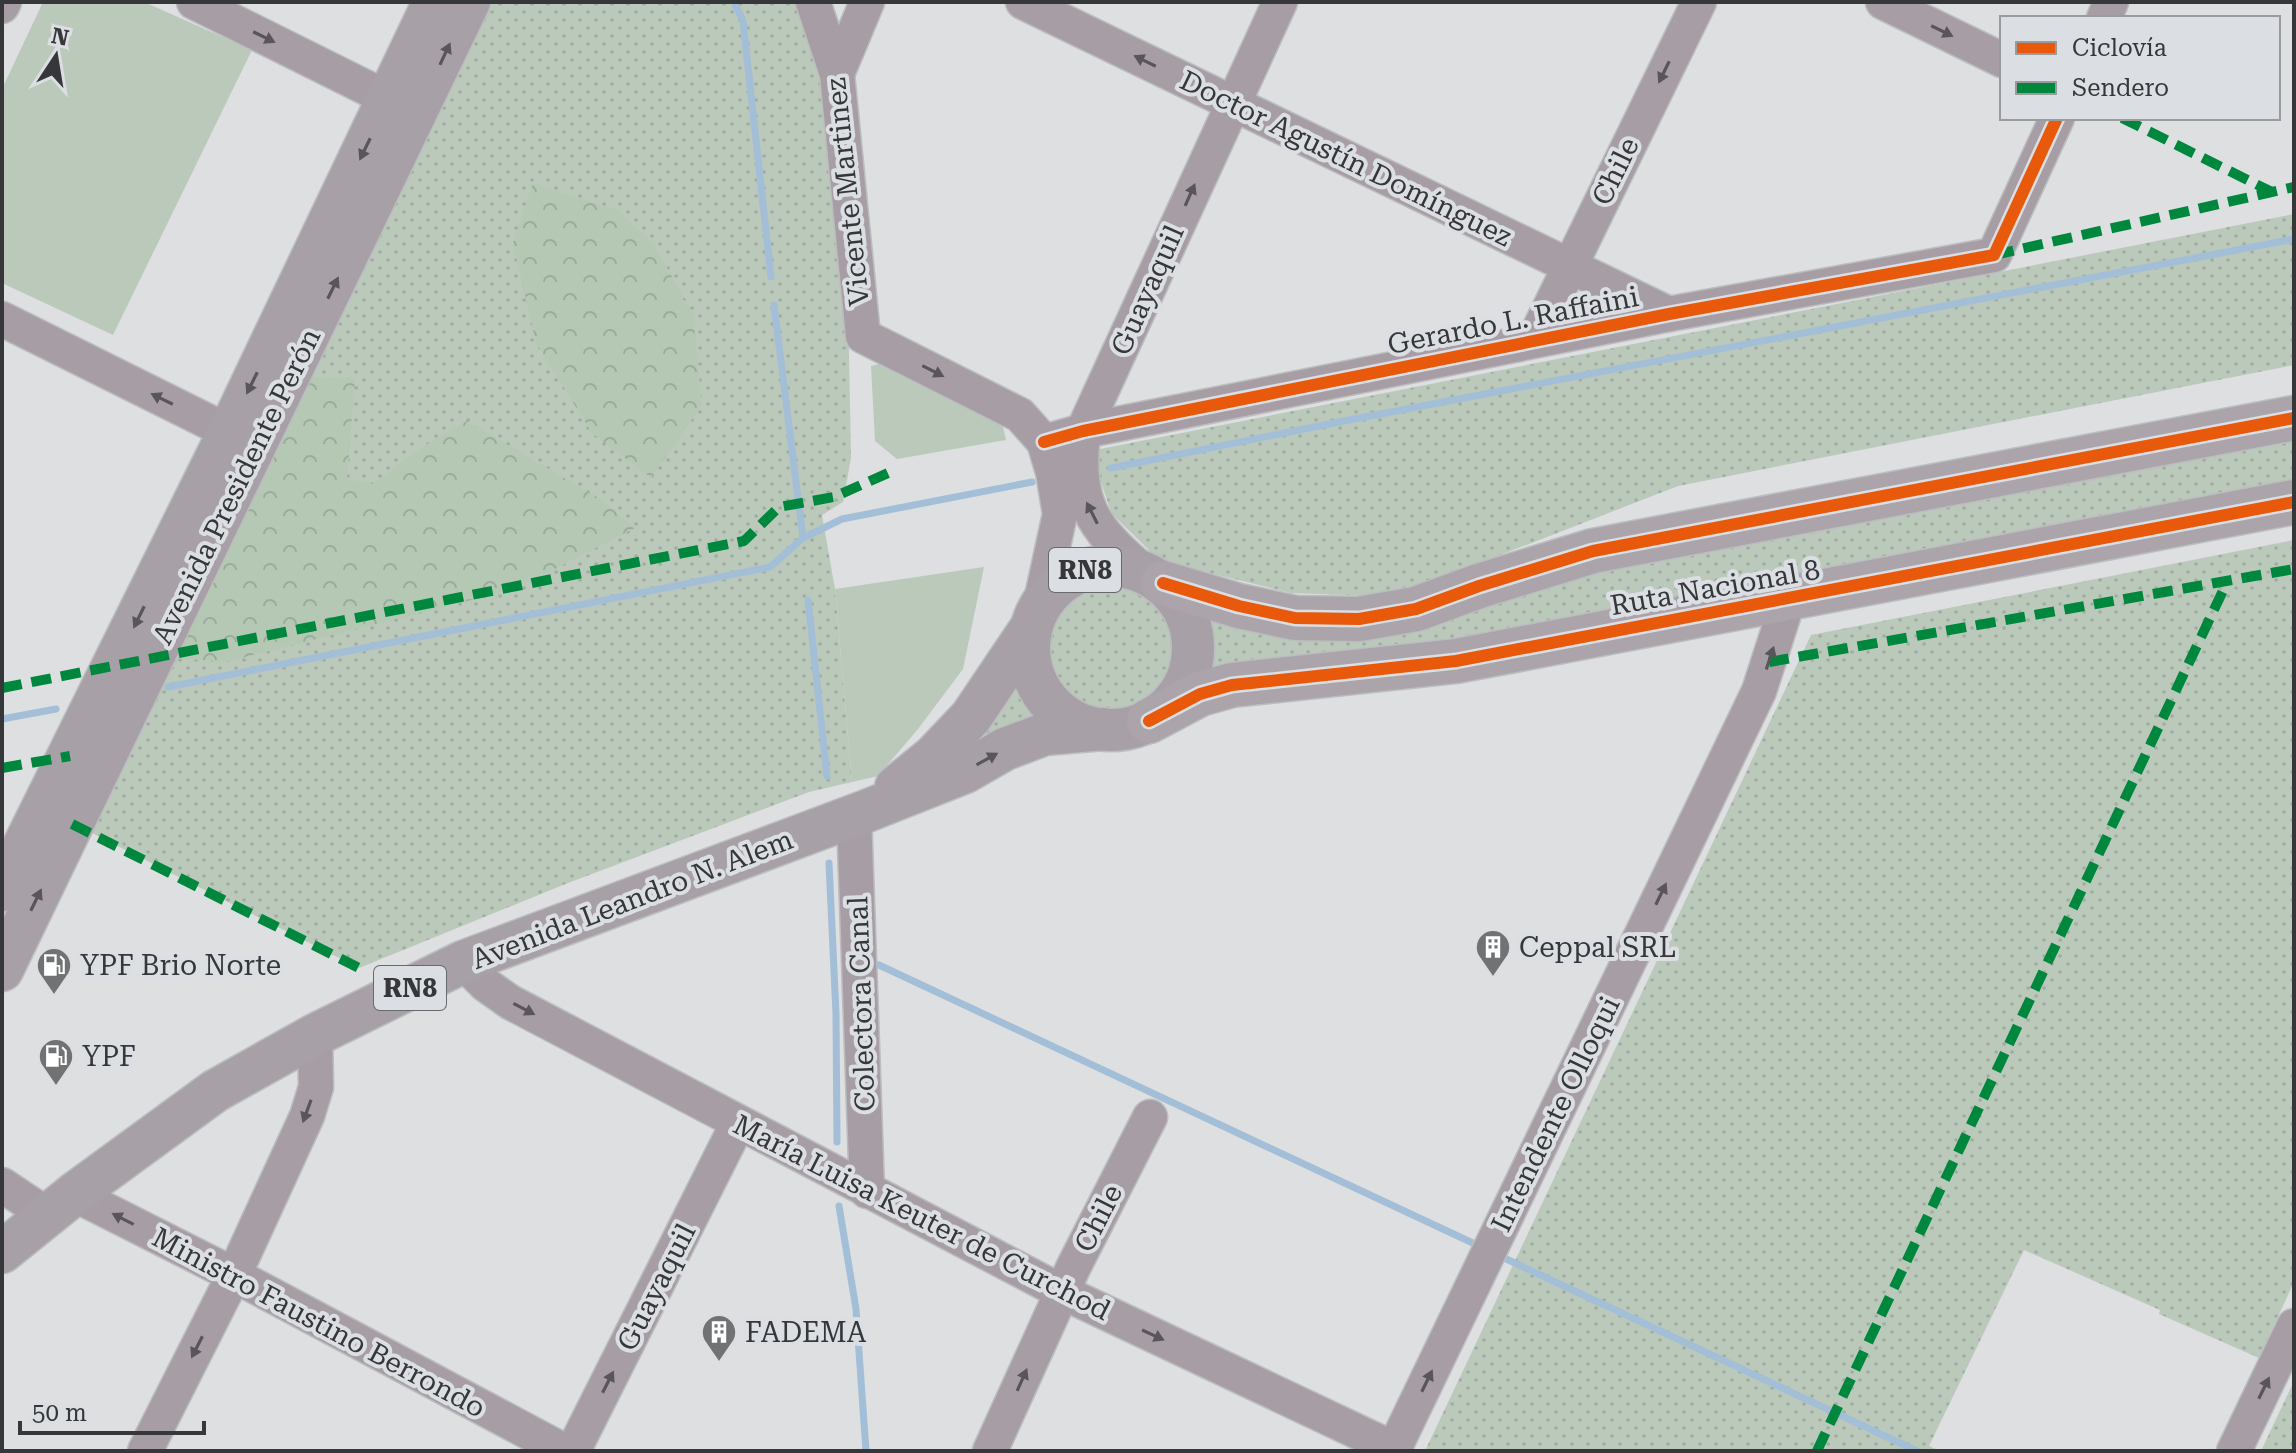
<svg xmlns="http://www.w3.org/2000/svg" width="2296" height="1453" font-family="'Roboto Serif',serif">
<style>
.grass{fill:url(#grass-dots)}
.forest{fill:url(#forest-crowns)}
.green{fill:#bbc9bb}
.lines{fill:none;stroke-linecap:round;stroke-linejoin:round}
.stream{stroke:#a3bed7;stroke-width:7}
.minor-casing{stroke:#bcbdbf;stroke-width:37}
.major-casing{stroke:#bcbdbf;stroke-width:45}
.highway-casing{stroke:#bcbdbf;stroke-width:47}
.minor{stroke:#a79ea5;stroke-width:34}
.major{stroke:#a8a0a7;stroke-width:42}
.highway{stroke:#aba4ab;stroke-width:44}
.quiet{stroke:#00873e;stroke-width:10;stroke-dasharray:20 10;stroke-linecap:butt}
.cycleway-casing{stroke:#dbdee3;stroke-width:17}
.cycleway{stroke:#e8590c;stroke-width:12}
.oneway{fill:#585659}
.oneway2{fill:#58565a}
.labels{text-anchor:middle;stroke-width:8;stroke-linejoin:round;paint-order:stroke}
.shield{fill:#dbdee3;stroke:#68696c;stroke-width:2}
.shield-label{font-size:26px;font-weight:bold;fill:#363739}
.street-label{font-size:28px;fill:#363739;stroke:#dbdee3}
.poi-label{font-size:28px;fill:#363739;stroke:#dbdee3;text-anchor:start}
</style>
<defs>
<pattern id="grass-dots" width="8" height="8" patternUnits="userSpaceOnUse" patternTransform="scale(2)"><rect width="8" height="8" fill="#bbc9bb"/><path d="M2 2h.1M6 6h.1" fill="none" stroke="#a1ada2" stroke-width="1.8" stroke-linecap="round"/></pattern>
<pattern id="forest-crowns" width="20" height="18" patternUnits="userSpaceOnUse" patternTransform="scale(2)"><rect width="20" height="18" fill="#b4c8b4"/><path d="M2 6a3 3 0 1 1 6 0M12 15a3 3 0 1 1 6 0" fill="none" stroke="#9bac9c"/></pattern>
</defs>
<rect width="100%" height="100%" fill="#dddfe1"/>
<g class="grass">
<polygon points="487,2 797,2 825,78 848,302 851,458 843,502 822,515 835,589 852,782 809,792 568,883 359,968 84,829"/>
<polygon points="2294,214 2294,365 1678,486 1426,584 1371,596 1291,593 1160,561 1112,514 1090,451"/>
<polygon points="2294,429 2294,480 1421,650 1211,672 1214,646 1207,609 1538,585"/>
<polygon points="2294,540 2294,1282 2259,1358 2159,1314 2160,1310 2024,1250 1929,1446 1940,1451 1425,1451 1811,635"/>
<circle cx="1110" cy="645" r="68"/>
<polygon points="1014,676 1046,726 927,779"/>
<polygon points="2294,1381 2294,1451 2261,1451"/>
</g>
<g class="forest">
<polygon points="533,183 617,210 653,243 693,314 702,405 651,478 592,433 536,343 513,243"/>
<polygon points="304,377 355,379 347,479 372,484 433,440 467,421 602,500 635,528 553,570 495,594 225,662 176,658 185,622"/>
</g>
<g class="green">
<polygon points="43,2 144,2 252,50 113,335 2,283 2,89"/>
<polygon points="883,363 1002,423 1006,440 897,459 875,441 871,366"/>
<polygon points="984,567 963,669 918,729 878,776 852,782 835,589"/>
</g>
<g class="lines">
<g class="stream">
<polyline points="734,2 743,21 771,277"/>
<polyline points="774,305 803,538"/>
<polyline points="1111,468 1349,420 2294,239"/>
<polyline points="808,600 827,776"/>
<polyline points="168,687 770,567 803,538 842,519 1032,482"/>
<polyline points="2,719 56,709"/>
<polyline points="829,863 836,1014 837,1142"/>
<polyline points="879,965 1477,1245"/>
<polyline points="839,1206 856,1309 866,1451"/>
<polyline points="1502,1257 1917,1451"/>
</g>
<g class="minor-casing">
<g id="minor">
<polyline points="194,2 409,109"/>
<polyline points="813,2 837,74 863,336 1020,415 1044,442 1053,472 1060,514 1040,606"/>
<polyline points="1023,2 1669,314"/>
<polyline points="1883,2 2002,60"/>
<polyline points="2,6 4,2"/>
<polyline points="2104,18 2111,2"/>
<polyline points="837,74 867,2"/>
<polyline points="2,319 253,444"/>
<polyline points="1534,340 1699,2"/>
<polyline points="1044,442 1083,431 1669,314 1994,255 2057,118"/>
<path d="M1143 571C1089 525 1076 502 1083 431L1280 2"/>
<polyline points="854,816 867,1191"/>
<polyline points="463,962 486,985 510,1002 1062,1292 1394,1449"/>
<polyline points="2,1185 47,1215"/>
<polyline points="74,1194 234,1275 564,1451"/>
<polyline points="145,1451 234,1275 307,1116 316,1087 315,1035"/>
<polyline points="573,1451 738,1123"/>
<polyline points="990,1451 1073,1268 1150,1117"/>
<polyline points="1393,1451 1759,691 1789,598"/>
<polyline points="2234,1451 2294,1326"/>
</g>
</g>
<g class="major-casing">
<g id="major">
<circle cx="1111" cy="648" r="82"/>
<polyline points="896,787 934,756 971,717 1031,628"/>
<polyline points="2,890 229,432 434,2"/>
<polyline points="2,970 469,2"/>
<polyline points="2,1252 74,1194 215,1091 315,1035 463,962 864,812 965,772 1005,749 1045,734 1103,729"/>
</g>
</g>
<g class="highway-casing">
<g id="highway">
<polyline points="1163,583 1239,606 1295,618 1359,619 1416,609 1479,586 1593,551 2294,418"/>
<polyline points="1149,721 1200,694 1232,685 1456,661 2294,502"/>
</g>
</g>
<use href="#minor" class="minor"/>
<use href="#major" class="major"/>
<use href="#highway" class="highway"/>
<g class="quiet">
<polyline points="2122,118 2272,192"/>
<polyline points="1994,255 2294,187"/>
<polyline points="1769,662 2294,569"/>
<polyline points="2,688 744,541 779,507 834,497 888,473"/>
<polyline points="2,768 70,756"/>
<polyline points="72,824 359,968"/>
<polyline points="1817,1451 2228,580"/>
</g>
<g class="cycleway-casing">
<g id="cycleway">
<polyline points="1044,442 1083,431 1669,314 1994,255 2057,118"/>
<polyline points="1163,583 1239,606 1295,618 1359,619 1416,609 1479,586 1593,551 2294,418"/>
<polyline points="1149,721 1200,694 1232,685 1456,661 2294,502"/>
</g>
</g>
<use href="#cycleway" class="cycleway"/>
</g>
<defs><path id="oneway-solid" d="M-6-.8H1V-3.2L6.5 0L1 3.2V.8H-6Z" transform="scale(2)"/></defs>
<g class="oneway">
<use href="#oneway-solid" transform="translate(1942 31) rotate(26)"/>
<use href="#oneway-solid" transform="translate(264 37) rotate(26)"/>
<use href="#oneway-solid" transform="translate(1145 61) rotate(-154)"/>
<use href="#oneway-solid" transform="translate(1664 72) rotate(116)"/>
<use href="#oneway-solid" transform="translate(1190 195) rotate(-66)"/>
<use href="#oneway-solid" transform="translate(933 371) rotate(27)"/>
<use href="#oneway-solid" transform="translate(162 399) rotate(-154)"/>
<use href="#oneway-solid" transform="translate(1092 513) rotate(-117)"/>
<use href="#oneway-solid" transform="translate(1770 658) rotate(-72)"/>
<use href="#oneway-solid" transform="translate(1661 894) rotate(-64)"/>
<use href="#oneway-solid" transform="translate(524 1009) rotate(28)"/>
<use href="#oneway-solid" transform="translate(307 1111) rotate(110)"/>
<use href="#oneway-solid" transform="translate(123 1219) rotate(-153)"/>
<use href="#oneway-solid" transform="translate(1153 1335) rotate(25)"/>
<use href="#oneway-solid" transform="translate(197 1347) rotate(117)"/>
<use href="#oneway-solid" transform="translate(1022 1380) rotate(-66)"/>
<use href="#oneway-solid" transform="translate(1427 1381) rotate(-64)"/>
<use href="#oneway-solid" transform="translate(608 1382) rotate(-63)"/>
<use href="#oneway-solid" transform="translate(2264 1388) rotate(-64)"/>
</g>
<g class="oneway2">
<use href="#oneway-solid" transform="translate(445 54) rotate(-65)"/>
<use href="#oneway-solid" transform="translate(365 149) rotate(116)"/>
<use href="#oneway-solid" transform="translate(333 288) rotate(-64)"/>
<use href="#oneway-solid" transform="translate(252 383) rotate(116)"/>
<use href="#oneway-solid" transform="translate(139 617) rotate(116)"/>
<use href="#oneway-solid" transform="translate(987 759) rotate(-29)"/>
<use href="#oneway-solid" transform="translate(36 900) rotate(-64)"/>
</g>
<defs>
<g id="building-pin" transform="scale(1.8)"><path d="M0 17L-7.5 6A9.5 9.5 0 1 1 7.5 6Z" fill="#707274" stroke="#dbdee3"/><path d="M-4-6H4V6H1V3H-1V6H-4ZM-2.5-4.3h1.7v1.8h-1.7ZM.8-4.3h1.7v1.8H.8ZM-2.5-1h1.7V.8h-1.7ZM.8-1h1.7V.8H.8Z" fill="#fff"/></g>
<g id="fuel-pin" transform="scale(1.8)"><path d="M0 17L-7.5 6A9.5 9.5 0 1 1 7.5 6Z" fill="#707274" stroke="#dbdee3"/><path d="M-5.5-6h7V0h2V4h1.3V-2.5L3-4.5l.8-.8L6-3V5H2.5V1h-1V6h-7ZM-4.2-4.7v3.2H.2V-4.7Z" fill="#fff"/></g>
</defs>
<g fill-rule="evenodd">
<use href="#building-pin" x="1493" y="947"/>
<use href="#fuel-pin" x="54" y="965"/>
<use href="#fuel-pin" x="56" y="1056"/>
<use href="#building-pin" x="719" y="1332"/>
</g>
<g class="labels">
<g class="shield">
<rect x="1049" y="548" width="72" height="44" rx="6"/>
<rect x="374" y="966" width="72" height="44" rx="6"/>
</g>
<g class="shield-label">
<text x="1085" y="579">RN8</text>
<text x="410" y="997">RN8</text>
</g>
<g class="street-label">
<text transform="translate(1346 158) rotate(26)" y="10">Doctor Agustín Domínguez</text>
<text transform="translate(1615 171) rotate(-64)" y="10">Chile</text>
<text transform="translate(847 192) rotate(-96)" y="10">Vicente Martinez</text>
<text transform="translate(1147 290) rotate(-66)" y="10">Guayaquil</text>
<text transform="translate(1513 320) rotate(-11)" y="10">Gerardo L. Raffaini</text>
<text transform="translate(236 486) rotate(-64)" y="10">Avenida Presidente Perón</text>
<text transform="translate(1715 587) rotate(-10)" y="10">Ruta Nacional 8</text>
<text transform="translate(632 899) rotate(-21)" y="10">Avenida Leandro N. Alem</text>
<text transform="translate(861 1004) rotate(-92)" y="10">Colectora Canal</text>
<text transform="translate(1555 1114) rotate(-64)" y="10">Intendente Olloqui</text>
<text transform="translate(922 1217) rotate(27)" y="10">María Luisa Keuter de Curchod</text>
<text transform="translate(1098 1218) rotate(-63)" y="10">Chile</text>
<text transform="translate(656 1287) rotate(-63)" y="10">Guayaquil</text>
<text transform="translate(319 1322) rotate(28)" y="10">Ministro Faustino Berrondo</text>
</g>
<g class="poi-label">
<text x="1519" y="957">Ceppal SRL</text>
<text x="80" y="975">YPF Brio Norte</text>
<text x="82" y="1066">YPF</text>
<text x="745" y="1342">FADEMA</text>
</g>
</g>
<rect width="2296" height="1453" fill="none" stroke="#363739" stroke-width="8"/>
<rect x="2000" y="16" width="280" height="104" fill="#dbdee3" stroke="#999b9f" stroke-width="2"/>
<rect x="2016" y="42" width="40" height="12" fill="#e8590c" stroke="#999b9f" stroke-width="2"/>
<text x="2072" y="56" font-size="24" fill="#363739">Ciclovía</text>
<rect x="2016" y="82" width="40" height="12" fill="#00873e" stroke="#999b9f" stroke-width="2"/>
<text x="2072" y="96" font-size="24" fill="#363739">Sendero</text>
<g transform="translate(56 56) rotate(12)" stroke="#dbdee3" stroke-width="6" paint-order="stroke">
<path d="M0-6L14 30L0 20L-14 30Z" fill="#363739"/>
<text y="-12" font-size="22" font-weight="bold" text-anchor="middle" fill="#363739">N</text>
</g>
<path d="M20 1421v12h184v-12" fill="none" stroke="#363739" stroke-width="4"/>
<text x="32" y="1421" font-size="24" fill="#363739" stroke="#dbdee3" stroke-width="6" paint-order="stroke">50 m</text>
</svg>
